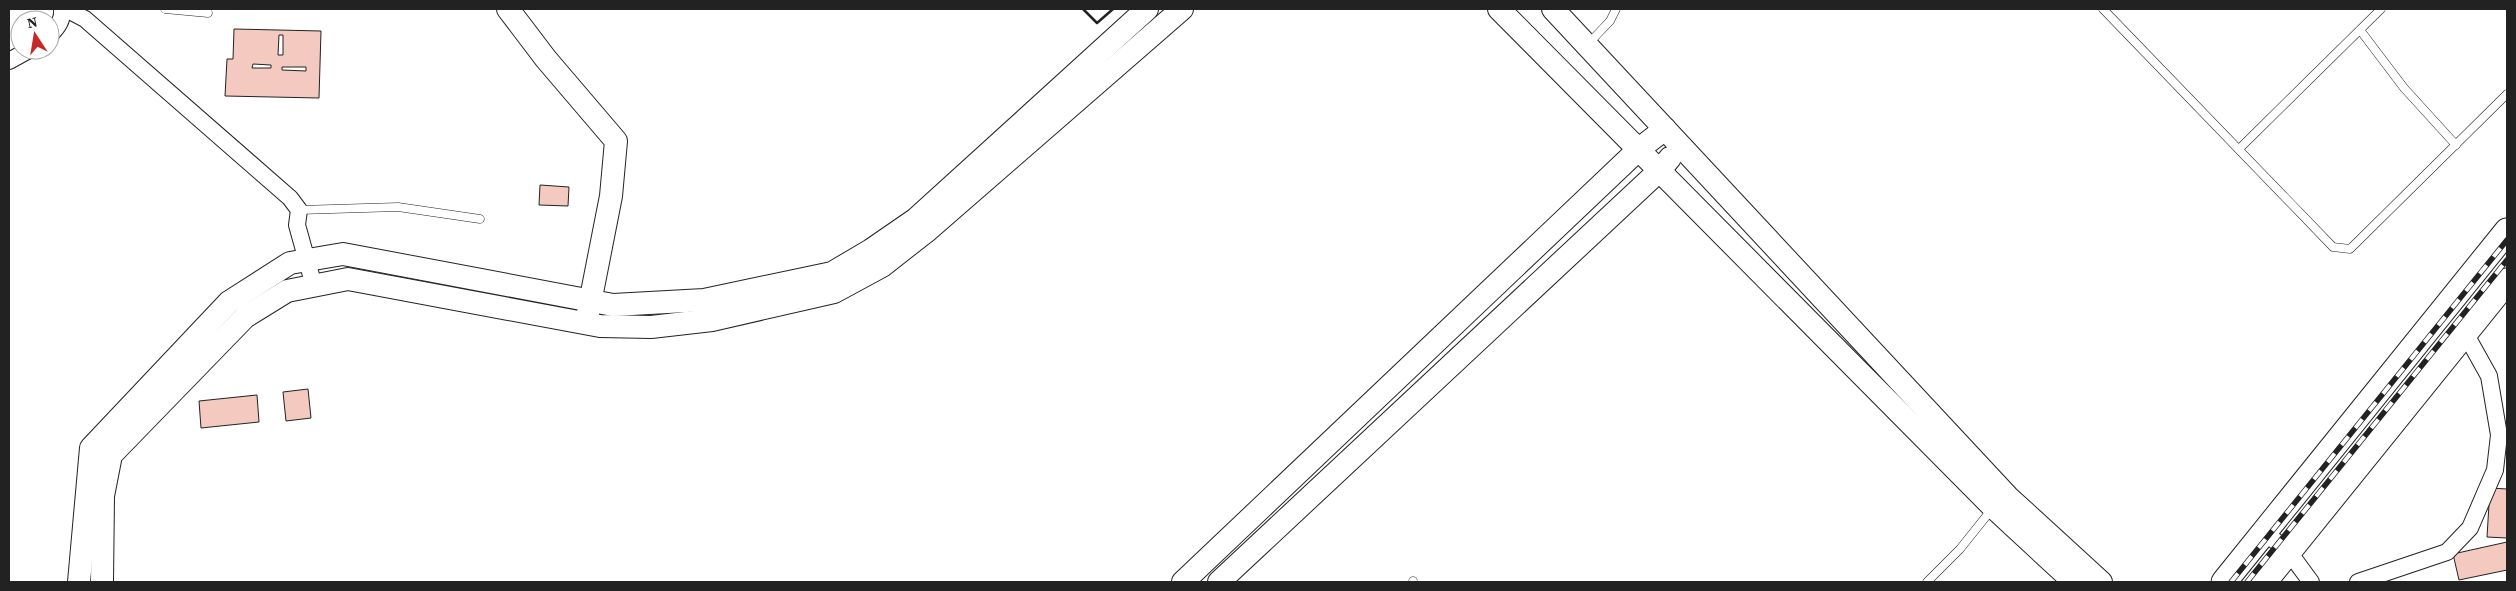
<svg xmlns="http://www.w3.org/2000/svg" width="2516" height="591" font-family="'Source Serif 4',serif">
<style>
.building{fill:#f3c9c0;stroke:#222;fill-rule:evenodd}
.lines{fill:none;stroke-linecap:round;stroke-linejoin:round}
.lane-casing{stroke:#222;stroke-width:9}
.street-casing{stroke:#222;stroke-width:18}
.secondary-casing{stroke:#222;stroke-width:24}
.primary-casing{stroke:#222;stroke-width:27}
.lane{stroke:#fff;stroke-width:8}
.street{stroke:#fff;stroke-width:16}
.secondary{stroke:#fff;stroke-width:22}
.primary{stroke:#fff;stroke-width:25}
.rail-casing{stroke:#222;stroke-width:5.5}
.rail{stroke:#fff;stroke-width:4;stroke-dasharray:11;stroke-linecap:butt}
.wall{stroke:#222;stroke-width:2.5}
</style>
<rect width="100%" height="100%" fill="#fff"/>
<g class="building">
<path d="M234 29 321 31 319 98 225 96 227 59H233ZM279 35H283V55H278ZM253 64 271 65V68H252ZM282 67H306V71L282 70Z"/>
<polygon points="540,185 569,187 568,206 539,205"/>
<polygon points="308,389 311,418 286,421 283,392"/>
<polygon points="257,395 259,422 201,428 199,401"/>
<polygon points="2490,488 2507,489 2507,538 2487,537"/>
<polygon points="2507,542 2507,570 2459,580 2453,554"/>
</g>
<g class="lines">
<g class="lane-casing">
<g id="lane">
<polyline points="165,9 208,13"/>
<polyline points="2103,9 2333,247 2350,249 2507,94"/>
<polyline points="2360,30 2404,88 2456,145"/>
<polyline points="1588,44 1610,21 1616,9"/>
<polyline points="2239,149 2381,9"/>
<polyline points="299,210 398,207 480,219"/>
<polyline points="1413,582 1413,581"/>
<polyline points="1927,582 1960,549 1992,509"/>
</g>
</g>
<g class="street-casing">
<g id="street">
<polyline points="66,9 85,19 290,198 299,210 297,225 314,286"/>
<path d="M50 35C58 27 63 20 62 9"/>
<polyline points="9,61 29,50"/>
<polyline points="2264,532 2289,552 2311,582"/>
<polyline points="2358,582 2447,552 2470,528 2495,470 2499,435 2489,376 2465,333"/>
</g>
</g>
<g class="secondary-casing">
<g id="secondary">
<polyline points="508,9 546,59 616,141 611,196 588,313"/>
<polyline points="1499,9 1994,508 2074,582"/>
<polyline points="1553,9 2008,497 2101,582"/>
<polyline points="79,582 91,448 229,302 290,263 343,254 613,305 704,300 832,273 871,250 916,219 1147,9"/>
<polyline points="102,582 103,496 111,455 245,317 287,291 348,279 600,326 651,327 712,320 834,292 882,266 928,230 1182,9"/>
<polyline points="1183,582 1639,149 1665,129"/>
<polyline points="1219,582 1660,170 1670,158"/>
</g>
</g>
<g class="primary-casing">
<g id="primary">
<polyline points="2224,582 2507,231"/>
<polyline points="2264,582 2507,281"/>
</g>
</g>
<use href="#lane" class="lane"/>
<use href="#street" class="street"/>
<use href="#secondary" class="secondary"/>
<use href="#primary" class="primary"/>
<g class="rail-casing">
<g id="rail">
<polyline points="2231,582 2507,240"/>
<polyline points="2247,582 2507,260"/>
</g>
</g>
<use href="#rail" class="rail"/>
<polyline class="wall" points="1083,9 1097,23 1113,9"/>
</g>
<rect width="2516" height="591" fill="none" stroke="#222222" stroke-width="20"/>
<g transform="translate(35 35) rotate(348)"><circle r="24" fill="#ffffff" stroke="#a7a7a7"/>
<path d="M0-4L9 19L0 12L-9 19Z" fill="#c62828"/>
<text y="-8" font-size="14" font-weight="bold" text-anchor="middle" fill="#222222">N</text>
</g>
</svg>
